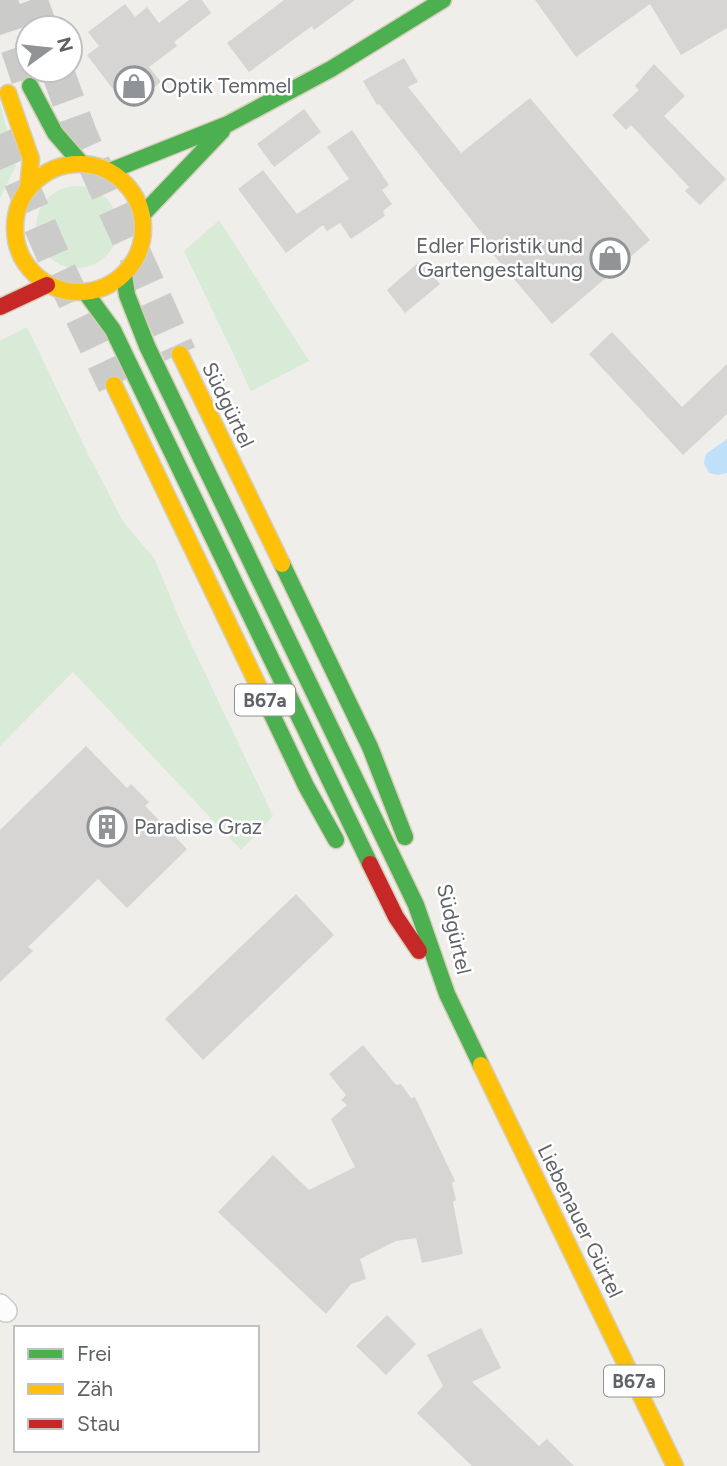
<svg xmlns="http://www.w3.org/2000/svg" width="727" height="1466" font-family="Figtree,sans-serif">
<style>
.green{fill:#d8ebd6}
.water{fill:#bfe0f9}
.building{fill:#d6d5d3}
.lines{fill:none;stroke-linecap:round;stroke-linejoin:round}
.primary-tunnel{stroke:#cbcbca;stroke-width:33;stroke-dasharray:33 17;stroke-linecap:butt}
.street-casing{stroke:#cbcccc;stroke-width:24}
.fast-casing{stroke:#d7ceb8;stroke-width:19}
.slow-casing{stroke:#d7ceb8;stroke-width:19}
.jam-casing{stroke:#d7ceb8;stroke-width:19}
.street{stroke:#fdfcfc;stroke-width:21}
.fast{stroke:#4caf50;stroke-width:16}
.slow{stroke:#ffc107;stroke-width:16}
.jam{stroke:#c62828;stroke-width:16}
.labels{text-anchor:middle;stroke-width:5;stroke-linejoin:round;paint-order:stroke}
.shield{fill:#fff;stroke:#8f9295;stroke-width:2}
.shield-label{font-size:19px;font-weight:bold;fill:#5f6368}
.poi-label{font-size:21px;fill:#5f6368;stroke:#fff;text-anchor:start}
.street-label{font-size:21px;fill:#5f6368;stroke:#fff}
</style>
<rect width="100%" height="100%" fill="#efeeea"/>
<g class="green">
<polygon points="0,102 16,166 0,198"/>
<circle cx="77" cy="227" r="41"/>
<polygon points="219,220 309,361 251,391 184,251"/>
<polygon points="27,327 89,456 124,523 154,558 182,625 273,816 241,850 73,672 0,746 0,341"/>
</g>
<polygon class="water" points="727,439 727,473 718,475 709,473 704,463 706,454"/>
<g class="building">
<polygon points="189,0 202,0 211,13 174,42 177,46 149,67 161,82 138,99 127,84 116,93 87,55 99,46 88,32 125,4 135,17 147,7 159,23"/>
<polygon points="284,0 355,0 314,30 312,26 249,72 227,43"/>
<polygon points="535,0 727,0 727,28 681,55 650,4 576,57"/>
<polygon points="404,58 418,82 408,87 461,153 530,98 650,240 552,324 491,252 493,247 379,104 377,105 363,81"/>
<polygon points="654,64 685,96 664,116 726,179 700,205 685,191 689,187 631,125 626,130 612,115 639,90 635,86"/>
<polygon points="304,109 321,132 274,167 257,144"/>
<polygon points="352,130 389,185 382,190 392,204 383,211 385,216 351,239 340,223 327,231 323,225 286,253 238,189 263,170 297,214 349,179 327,147"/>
<polygon points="420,261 440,284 405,313 387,290"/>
<polygon points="612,332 682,407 727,364 727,414 683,455 589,354"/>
<polygon points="86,746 127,788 131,784 149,802 145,806 187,849 127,908 98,879 28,947 33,951 0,982 0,830"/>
<polygon points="296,894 334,935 203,1060 165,1019"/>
<polygon points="363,1045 396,1085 401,1084 411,1098 415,1097 455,1181 452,1183 456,1200 453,1202 463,1254 422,1263 416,1238 396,1241 360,1259 366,1279 351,1284 326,1314 218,1212 273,1155 309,1190 355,1167 331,1119 347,1105 341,1100 346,1095 329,1074"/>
<polygon points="387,1315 416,1344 386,1375 356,1346"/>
<polygon points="481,1328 501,1368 472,1382 539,1446 547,1439 574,1466 472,1466 417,1413 443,1386 427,1355"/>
</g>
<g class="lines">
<g class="primary-tunnel">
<polyline points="1,0 30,86"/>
<polyline points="31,0 41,28"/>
<polyline points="57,70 81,135 180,354"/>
<polyline points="0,134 57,265 114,385"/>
</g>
<g class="street-casing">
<polyline id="street" points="0,1305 6,1311"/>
</g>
<g class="fast-casing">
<g id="fast">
<polyline points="30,86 55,133 81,163"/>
<polyline points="110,171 228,124 331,69 443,0"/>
<polyline points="142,215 222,131"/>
<polyline points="124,275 127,295 147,346 416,905 447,994 481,1065"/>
<polyline points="86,293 113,330 370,864"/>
<polyline points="282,564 370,747 405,837"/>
<polyline points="264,698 306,786 336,840"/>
</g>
</g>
<g class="slow-casing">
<g id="slow">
<polyline points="8,93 31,159 28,188"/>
<circle cx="79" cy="228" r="64"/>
<polyline points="180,354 282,564"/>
<polyline points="114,385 264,698"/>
<polyline points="481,1065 675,1466"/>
</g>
</g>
<g class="jam-casing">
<g id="jam">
<polyline points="0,307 47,285"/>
<polyline points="370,864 396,917 419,951"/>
</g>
</g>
<use href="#street" class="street"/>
<use href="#fast" class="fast"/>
<use href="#slow" class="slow"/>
<use href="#jam" class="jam"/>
</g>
<defs>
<g id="shop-ring" transform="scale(2.0125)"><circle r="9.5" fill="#fff" stroke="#919496" stroke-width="1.5"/><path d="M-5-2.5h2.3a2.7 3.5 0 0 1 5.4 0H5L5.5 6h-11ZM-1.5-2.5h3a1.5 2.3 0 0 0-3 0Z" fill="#919496"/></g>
<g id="building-ring" transform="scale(2.0125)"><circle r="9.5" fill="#fff" stroke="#919496" stroke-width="1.5"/><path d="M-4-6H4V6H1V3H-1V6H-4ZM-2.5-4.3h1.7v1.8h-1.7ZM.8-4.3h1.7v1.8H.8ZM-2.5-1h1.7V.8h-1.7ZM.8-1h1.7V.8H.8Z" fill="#919496"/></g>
</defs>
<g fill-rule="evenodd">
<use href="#shop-ring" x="134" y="86"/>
<use href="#shop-ring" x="610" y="258"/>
<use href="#building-ring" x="107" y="827"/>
</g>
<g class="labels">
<g class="shield">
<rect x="235" y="684.5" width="60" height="31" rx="5"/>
<rect x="604" y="1365.5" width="60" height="31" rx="5"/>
</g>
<g class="shield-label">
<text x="265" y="707">B67a</text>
<text x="634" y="1388">B67a</text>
</g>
<g class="poi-label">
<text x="161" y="93">Optik Temmel</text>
<text x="583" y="253" text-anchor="end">Edler Floristik und<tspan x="583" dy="24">Gartengestaltung</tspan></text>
<text x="134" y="834">Paradise Graz</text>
</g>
<g class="street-label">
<text transform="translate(228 405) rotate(64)" y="7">Südgürtel</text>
<text transform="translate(454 929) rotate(77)" y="7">Südgürtel</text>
<text transform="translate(580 1221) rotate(64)" y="7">Liebenauer Gürtel</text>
</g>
</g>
<rect x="14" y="1326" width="245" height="126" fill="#ffffff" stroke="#bfc1c3" stroke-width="2"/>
<rect x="28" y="1349" width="35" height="10" fill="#4caf50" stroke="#bfc1c3" stroke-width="2"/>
<text x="77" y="1361" font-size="21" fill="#5f6368">Frei</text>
<rect x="28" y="1384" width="35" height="10" fill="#ffc107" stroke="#bfc1c3" stroke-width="2"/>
<text x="77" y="1396" font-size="21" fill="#5f6368">Zäh</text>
<rect x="28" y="1419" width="35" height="10" fill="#c62828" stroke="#bfc1c3" stroke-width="2"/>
<text x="77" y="1431" font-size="21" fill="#5f6368">Stau</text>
<g transform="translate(49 49) rotate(75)"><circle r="33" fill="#ffffff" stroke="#bfc1c3" stroke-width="2"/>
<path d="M0-5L12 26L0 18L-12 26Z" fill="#919496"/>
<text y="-10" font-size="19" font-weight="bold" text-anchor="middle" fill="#5f6368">N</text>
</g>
</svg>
